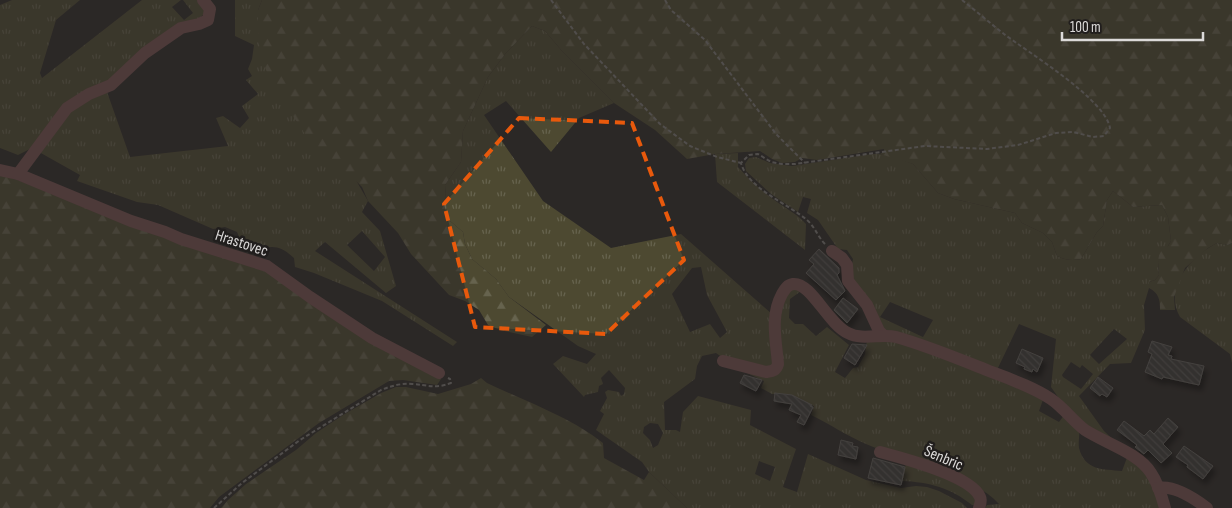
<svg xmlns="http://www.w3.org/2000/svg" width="1232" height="508" font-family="'Sofia Sans Condensed',sans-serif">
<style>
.grass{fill:url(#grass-tufts);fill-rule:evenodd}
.forest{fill:url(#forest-firs)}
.building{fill:url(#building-back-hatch);stroke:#615f5c;filter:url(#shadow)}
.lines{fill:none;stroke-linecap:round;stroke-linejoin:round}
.path{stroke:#7c7a78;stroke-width:2;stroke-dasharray:4 2.5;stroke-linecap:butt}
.minor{stroke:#765051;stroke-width:12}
.marked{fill:none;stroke:#e8590c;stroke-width:4;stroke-dasharray:10 6;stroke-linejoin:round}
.labels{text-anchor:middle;stroke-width:5;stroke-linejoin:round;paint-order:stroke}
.street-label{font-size:16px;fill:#dcdad9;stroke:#211e1d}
</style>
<defs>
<pattern id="grass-tufts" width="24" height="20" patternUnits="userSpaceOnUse" patternTransform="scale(1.25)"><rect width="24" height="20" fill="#4d4931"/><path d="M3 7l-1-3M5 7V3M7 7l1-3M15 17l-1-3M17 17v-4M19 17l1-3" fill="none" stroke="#66634e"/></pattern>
<pattern id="forest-firs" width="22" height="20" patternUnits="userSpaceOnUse" patternTransform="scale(1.25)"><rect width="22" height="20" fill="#4d4931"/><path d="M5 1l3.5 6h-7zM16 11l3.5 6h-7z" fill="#66634e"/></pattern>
<pattern id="building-back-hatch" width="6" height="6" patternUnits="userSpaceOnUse" patternTransform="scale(1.25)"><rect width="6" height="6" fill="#3e3c3a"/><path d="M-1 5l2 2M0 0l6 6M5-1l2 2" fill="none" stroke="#595856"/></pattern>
<filter id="shadow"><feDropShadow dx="3" dy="5.5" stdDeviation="2.5" flood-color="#0009"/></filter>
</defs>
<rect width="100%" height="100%" fill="#2b2826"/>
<g class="grass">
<polygon points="12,0 80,0 56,20 40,73 42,78 142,0 181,0 172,7 184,20 193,13 183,0 198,0 206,13 119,75 89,91 34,147 18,155 0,148 0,5"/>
<path d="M235 0H262L258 10 368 201 362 212 380 231 396 286 386 293 325 242 315 251 457 342 453 346 382 301 314 273 295 267 294 258C282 247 274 244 258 250L242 243 237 232 225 227 213 229 158 205 137 202 77 181 80 175 39 152 70 109 106 89 130 157 228 146 216 118 223 116 240 128 249 118 242 106 258 94 246 80 252 76 248 69 252 59 254 45 235 36ZM362 231 385 257 374 271 347 245Z"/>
<path d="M532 26 545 31 562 51 614 103 579 118 551 152 506 101 484 115 543 201 611 248 681 234 772 314 774 365 768 369 726 360 716 353 702 356 697 366 695 379 664 402 665 430H676L680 432 683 412 698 396 751 410 750 425 796 449 783 487 797 492 808 454 866 480 901 488 916 486 927 487 939 491 962 503 967 508H687L649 472 642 462 596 430 604 414 600 411 607 398 605 392 608 390 619 392 621 396 624 394 625 388 609 370 601 378 603 384 599 386 598 392 585 395 584 397 553 364 563 356 587 364 596 354 578 346 509 297 496 279 472 259 465 244 463 232 449 220 447 215 445 185 461 162 463 131 488 77 506 53ZM701 267 707 295 727 332 720 338 710 324 690 332 672 294 692 268ZM650 423 658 424 663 433 658 445 653 448 650 440 643 433 644 427ZM759 461 775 467 770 481 755 474Z"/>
<path d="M738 153V167C750 180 762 192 777 202 787 209 797 214 806 224L805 250 717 182 715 154Z"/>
<path d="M872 154H880L897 158 913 164 938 193 954 199 1015 213 1022 223 1043 233 1052 242 1057 256C1065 260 1072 261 1081 259L1097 232 1103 226 1107 200 1113 191 1133 207 1162 205 1168 217 1171 241 1158 262 1159 275 1155 280 1149 282V288L1144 305 1145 330 1131 363 1110 364 1079 396 1104 431 1122 448 1102 438 1065 407 1051 387 1056 339 1019 324 997 370 884 330 850 276 853 259 847 250 838 249 818 220 807 213 811 199 803 197 798 212 771 194 746 171 745 164 749 158 756 157 770 163 792 166ZM890 302 933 320 923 337 880 317ZM1114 329 1127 339 1099 364 1090 355ZM1071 362 1080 368 1082 365 1093 374 1081 389 1063 377 1062 375Z"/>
<path d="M1217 243 1228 245 1232 243V363L1230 354 1180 317C1163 288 1191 256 1217 243Z"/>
<path d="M787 288 804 289 790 299 789 318 795 324H803L816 336 827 327 849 345 835 372 845 378 853 368 858 367 865 354 867 340 892 339 1044 397 1039 411 1059 422 1065 414 1079 428C1080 435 1078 442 1079 448 1085 471 1103 469 1122 471L1128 455 1140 462 1163 508H985L987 505 999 504C973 474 903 460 866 444 847 436 830 424 811 415L814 406 786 394H772L761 388 764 381 747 373 771 374 776 326Z"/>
<path d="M906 463 929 468 974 492 977 505H972C951 488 929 482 902 481Z"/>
</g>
<g class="forest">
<path d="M262 0H1232V243L1228 245 1217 243 1208 248 1185 268 1174 297 1175 310H1160C1160 300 1159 293 1149 288V282L1155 280 1159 275 1158 262 1160 248 1168 246 1171 241 1168 217 1162 205 1133 207 1113 191 1107 200 1103 226 1097 232 1081 259C1072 261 1065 260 1057 256L1052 242 1043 233 1022 223 1015 213 954 199 938 193 913 164 880 154 884 151V149L817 160 802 158 795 162 782 163 772 159 760 151 715 154 687 159 655 130 614 103 562 51 545 31 532 26 506 53 488 77 463 131 461 162 445 185 447 215 449 220 463 232 465 244 472 259 496 279 509 297 546 325 532 337 500 330 488 325 479 310 465 301 449 295 411 254 398 233 368 201 362 187 356 181 313 146 271 83 262 59 258 32V10Z"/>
<polygon points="0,174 245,259 441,379 437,385 403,380 389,381 319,423 219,497 210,508 0,508"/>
<path d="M481 378 487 383C523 400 572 418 603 443L604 458 644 480 649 472 687 508H221L228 500 246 484 296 450 316 433 343 415 381 393 396 387H406L438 394 471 384Z"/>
</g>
<g class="building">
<polygon points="819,249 839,268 839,273 837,275 845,291 836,300 806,273 814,264 809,260"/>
<polygon points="843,298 858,309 847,323 834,310"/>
<polygon points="1152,341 1172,347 1168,355 1172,356 1171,359 1204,366 1199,385 1163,377 1162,379 1145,372 1152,354 1148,352"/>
<polygon points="852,344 867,345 855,365 844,358"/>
<polygon points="1022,349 1043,358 1037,372 1033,369 1032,372 1024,369 1025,367 1016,363"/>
<polygon points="744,375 762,380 756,391 740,383"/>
<polygon points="1098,377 1113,388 1107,397 1102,394 1100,396 1090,388"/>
<polygon points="775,393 792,395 812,405 810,406 813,407 804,425 797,422 801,415 789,410 792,404 774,401"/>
<polygon points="1168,418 1178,427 1163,444 1172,453 1161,463 1148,450 1144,454 1135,447 1137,445 1117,430 1124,421 1144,436 1150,430 1154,434"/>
<polygon points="841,440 853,443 852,446 858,447 856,459 838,455"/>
<polygon points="1184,446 1213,466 1203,479 1187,467 1188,465 1176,457"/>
<polygon points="873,458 905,467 901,485 868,478"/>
</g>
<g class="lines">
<g class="path">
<polyline points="551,0 584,44 660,124 690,146 717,157 741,163"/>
<polyline points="665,0 671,10 705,40 776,134 805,163"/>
<path d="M825 244C818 237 815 227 807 220 787 203 748 189 741 163L749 155 758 154 771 162 782 164H795L925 146 987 149 1018 145 1056 133 1073 132 1093 137 1104 136 1110 128C1105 99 1029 53 1004 34 990 23 976 11 962 0"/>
<path d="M214 508 242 483 300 440 381 390C391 386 401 383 412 384 428 385 435 389 451 383L450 379 448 378"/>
</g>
<g class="minor">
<polyline points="0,170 18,174 131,221 165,232 181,239 267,266 310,297 372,338 439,373"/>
<polyline points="18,174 67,108 89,94 111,85 145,53 181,28 199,24 208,20 210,9 203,0"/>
<polyline points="832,251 842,258 847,265 848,281 867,305 879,331 884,336"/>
<path d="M723 361 766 372C772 371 776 371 778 364 776 340 770 316 782 294 785 289 787 285 793 284 811 282 828 324 848 333 863 341 881 333 896 337 928 346 959 359 989 371 1010 379 1033 387 1051 399 1064 408 1073 421 1085 430 1105 443 1139 453 1151 473 1158 483 1162 497 1165 508"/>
<path d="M880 452C902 458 970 475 980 497 982 501 980 504 979 508"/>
<path d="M1158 488C1174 485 1195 499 1207 508"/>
</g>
</g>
<path d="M0 0H1232V508H0ZM519 118 632 123 684 260 606 334 475 327 444 204Z" fill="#2b2826" fill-opacity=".55" fill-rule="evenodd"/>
<path class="marked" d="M519 118 632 123 684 260 606 334 475 327 444 204Z"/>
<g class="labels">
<g class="street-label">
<text transform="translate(242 242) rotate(18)" y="6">Hrastovec</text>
<text transform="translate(944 457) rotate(23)" y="6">Šenbric</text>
</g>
</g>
<path d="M1062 32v8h141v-8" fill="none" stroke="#dcdad9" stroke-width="2.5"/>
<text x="1070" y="32" font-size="15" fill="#dcdad9" stroke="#211e1d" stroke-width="4" paint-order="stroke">100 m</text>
</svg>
